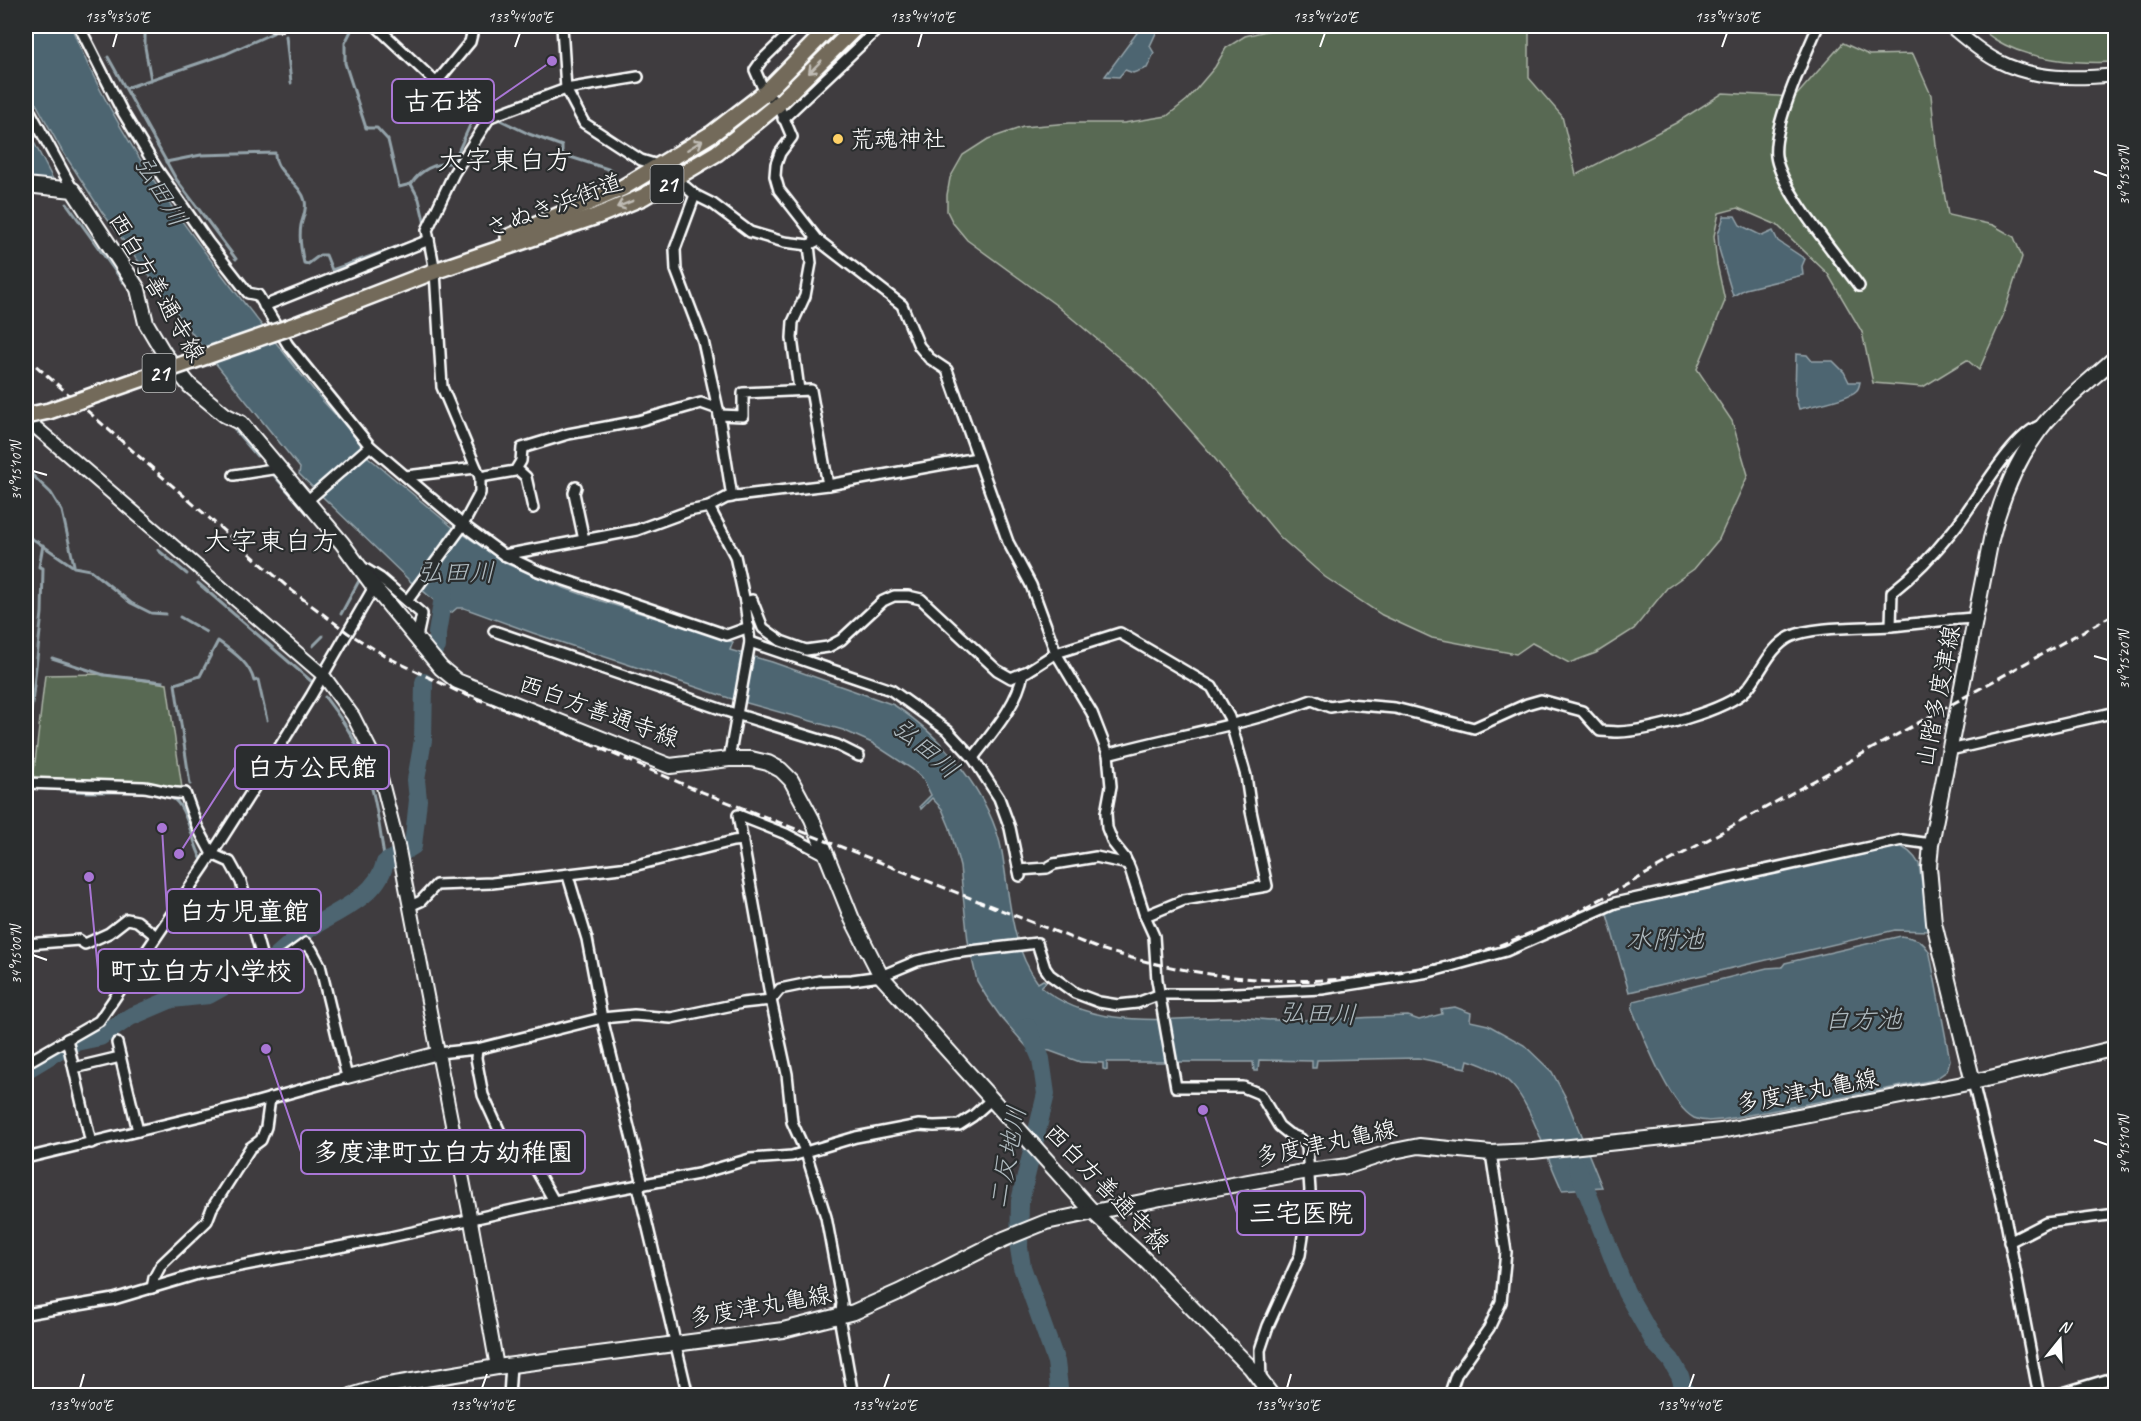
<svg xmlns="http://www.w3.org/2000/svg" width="2141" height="1421" font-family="Caveat,'Klee One',sans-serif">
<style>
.green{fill:#586952;stroke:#acb4a8;stroke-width:1.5}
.water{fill:#4d6571;stroke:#94a3aa;stroke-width:1.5}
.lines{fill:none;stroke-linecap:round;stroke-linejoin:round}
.stream{stroke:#94a3aa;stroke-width:3}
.river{stroke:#4d6571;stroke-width:18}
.minor-casing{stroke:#fff;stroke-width:14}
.tertiary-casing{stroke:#fff;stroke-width:16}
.secondary-casing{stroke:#fff;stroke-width:18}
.primary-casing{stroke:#fff;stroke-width:20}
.minor{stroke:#2a2d2e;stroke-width:9}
.tertiary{stroke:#2a2d2e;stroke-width:12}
.secondary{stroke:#2a2d2e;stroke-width:14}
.primary{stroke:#736b5a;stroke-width:15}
.rail{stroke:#fff;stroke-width:3;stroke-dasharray:9 4.5;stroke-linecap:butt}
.primary-bridge-casing{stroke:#fff;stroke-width:20;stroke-linecap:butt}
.primary-bridge{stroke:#736b5a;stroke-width:15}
.oneway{stroke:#c0bcb5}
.ticks{fill:none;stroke:#fff;stroke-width:2}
.poi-dot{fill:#ffd166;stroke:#2a2d2e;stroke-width:2}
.labels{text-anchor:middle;stroke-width:4.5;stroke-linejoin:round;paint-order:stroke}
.shield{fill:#2a2d2e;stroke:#bfc0c0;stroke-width:1.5}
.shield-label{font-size:22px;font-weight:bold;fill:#fff}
.poi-label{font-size:24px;fill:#fff;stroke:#2a2d2e;text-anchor:start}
.street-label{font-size:24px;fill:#fff;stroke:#2a2d2e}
.water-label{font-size:26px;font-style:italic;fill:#afbabf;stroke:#2a2d2e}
.quarter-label{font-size:27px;fill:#fff;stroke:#2a2d2e}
.leader{fill:none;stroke:#a976d5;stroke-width:2}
.callout-dot{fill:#a976d5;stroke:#2a2d2e;stroke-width:2}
.callout{fill:#2a2d2e;stroke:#a976d5;stroke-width:2}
.callout-label{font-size:26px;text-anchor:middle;font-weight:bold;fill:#fff}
.neatline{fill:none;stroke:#fff;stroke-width:2}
.ticks-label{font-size:15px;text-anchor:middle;fill:#fff}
</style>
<rect width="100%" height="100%" fill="#3f3c3f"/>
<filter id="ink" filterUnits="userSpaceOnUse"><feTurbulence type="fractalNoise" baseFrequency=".0167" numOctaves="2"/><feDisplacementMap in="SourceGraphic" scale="12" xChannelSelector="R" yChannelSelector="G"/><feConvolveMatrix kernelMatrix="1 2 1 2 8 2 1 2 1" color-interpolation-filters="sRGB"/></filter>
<g filter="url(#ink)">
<g class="green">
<polygon points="1288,26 1529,26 1529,78 1562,116 1576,175 1676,123 1723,93 1795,97 1843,43 1869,55 1913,54 1931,95 1936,145 1948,215 1993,225 2014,237 2022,257 2003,316 1979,370 1967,360 1923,387 1873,383 1862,332 1828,274 1777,225 1738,208 1719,213 1714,236 1717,264 1725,301 1697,369 1732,421 1748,475 1719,539 1694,569 1667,588 1634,629 1596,653 1569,663 1532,643 1516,654 1432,638 1382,615 1325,577 1280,537 1206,448 1147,381 1056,305 967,240 953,223 947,211 947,195 950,178 963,155 988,139 1023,127 1070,123 1124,123 1167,116 1187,100 1215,67 1226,48 1245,36"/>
<path d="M1977 26H2115V62C2079 64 2028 60 1996 40 1989 36 1983 30 1977 26Z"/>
<polygon points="101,674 167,684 182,788 159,784 33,780 45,675"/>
</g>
<g class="water">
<path d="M26 26H71C117 141 195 243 273 339 303 376 330 415 367 444L368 457 451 526 507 564 553 584 595 599 733 642 730 650 772 662 894 705C942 736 991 795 1002 852 1010 897 1010 945 1038 983L1043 980 1046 982 1041 987C1094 1032 1171 1017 1235 1017 1248 1017 1262 1020 1276 1020 1320 1021 1364 1017 1408 1016L1419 1020 1442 1014 1441 1009 1455 1007 1471 1013 1470 1021 1488 1025 1524 1045 1552 1072 1565 1096 1602 1187 1562 1190C1554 1172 1546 1153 1539 1134 1522 1094 1512 1073 1468 1060L1466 1068 1418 1058 1317 1060 1316 1068H1312V1061L1259 1060 1258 1071H1254L1253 1062H1107V1070L1103 1069V1063L1080 1062 1050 1051 1027 1047 1000 1016 986 996 977 981 968 941 960 867 950 828 942 809 932 798 921 809 920 806 931 795 923 779 912 769 872 743 843 730 729 698 533 633 464 608H457L451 613C436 605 426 591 411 582L299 474 300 468 200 344 102 212 61 149 26 85Z"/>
<polygon points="1142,26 1156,26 1156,33 1150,46 1154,53 1147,68 1133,73 1125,70 1119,77 1105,76"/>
<polygon points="26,127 55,183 26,179"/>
<polygon points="1724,216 1735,216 1740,225 1762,236 1773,231 1778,241 1805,259 1802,266 1803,275 1745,289 1733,296 1719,249 1718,234"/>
<path d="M1796 354 1807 355 1812 361H1833L1844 372 1849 382H1860C1859 386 1859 389 1856 391 1848 399 1811 406 1799 409L1795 395Z"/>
<path d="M1893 843C1905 847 1913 853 1919 864L1929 931 1895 930 1629 992 1606 911 1613 907Z"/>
<path d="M1901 936C1915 938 1924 940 1930 954L1950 1060 1947 1071 1934 1080 1722 1120C1712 1121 1703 1122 1694 1118 1669 1105 1643 1035 1632 1009L1634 1001 1767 968 1782 967 1785 963Z"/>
</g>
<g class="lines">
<g class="stream">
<polyline points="145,26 145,47 151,80"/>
<polyline points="347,26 352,29 345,43 345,63 366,128 377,128 388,140 399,187 411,184 419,199 426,229"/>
<polyline points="286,36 291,83"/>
<polyline points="108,57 176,179 236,259"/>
<polyline points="126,88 226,54 273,33"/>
<polyline points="500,120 529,134 562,146 562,152 564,155 611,170"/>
<path d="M166 162 201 155 275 153C274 173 301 183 305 201 307 209 303 217 301 225 299 237 301 251 304 263L308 264 320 255H326L332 270 416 240"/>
<path d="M411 184C421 169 435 163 453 163L475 114 445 97 440 92"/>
<polyline points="67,204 123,282"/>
<polyline points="162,338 180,362"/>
<polyline points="186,369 194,381"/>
<polyline points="235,430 257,456"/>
<polyline points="26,469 51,493 62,511 74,565"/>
<polyline points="271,472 315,522"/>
<polyline points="26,536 36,541 74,567 90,570 131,603 151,613 166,614"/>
<polyline points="158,550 187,574"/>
<polyline points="198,583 311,681"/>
<polyline points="341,614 361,577"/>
<polyline points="180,617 206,632"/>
<polyline points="313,646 323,636"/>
<polyline points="52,658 104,675 163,682"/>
<path d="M325 697C337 713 350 730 358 749 375 784 379 825 385 863"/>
<polyline points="26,758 42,613 43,568 39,567 43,545"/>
<path d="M190 784 175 684 200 676 218 641C233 652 249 662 254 681L258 680 267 720"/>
<path d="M33 788C52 789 70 791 88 792 110 793 158 788 175 800 187 810 193 843 201 858"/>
</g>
<g class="river">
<polyline points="437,647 437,633 445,585"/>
<path d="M271 961C282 951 294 940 306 931 333 912 376 899 385 863L413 846 418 800 416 780 423 740 424 682"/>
<polyline points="1027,1026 1041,1059 1046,1094 1020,1201 1019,1248 1022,1267 1056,1362 1060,1396"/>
<polyline points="76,1042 100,1037 130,1017 172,999 209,995 245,975"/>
<polyline points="26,1070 59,1050"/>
<polyline points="1577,1166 1626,1292 1655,1343 1671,1360 1680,1376 1686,1396"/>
</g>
<g class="minor-casing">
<g id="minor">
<polyline points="79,26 122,111 157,169 208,242 248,293 258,295 288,345 370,446 463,525 504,555 637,530 689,511 709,507 726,498 732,497 718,409 703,341 676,270 675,249 695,195"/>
<polyline points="273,26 279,26"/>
<polyline points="376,26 445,91 490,117"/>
<polyline points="562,26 566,89 584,123 641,160 661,166 695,195 713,204 750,232 784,242 809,245 818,240"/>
<polyline points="797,26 762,60 755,70 765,93 778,104 792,137 780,153 776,164 775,176 779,190 818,240 902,305 919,346 929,358 947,370 1008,542 1031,585 1056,653 1092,713 1108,754 1111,786 1106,813 1107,828 1113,843 1125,858 1130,869 1145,916 1154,936 1157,980 1176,1087 1243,1087 1260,1094 1279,1126 1289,1134 1301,1139 1307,1146 1310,1191 1300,1255 1268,1326 1260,1350 1261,1381"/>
<path d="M1818 26C1806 54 1772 127 1776 156 1780 189 1838 257 1859 286"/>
<polyline points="436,83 470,42 474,26"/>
<polyline points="26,104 73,190"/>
<polyline points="783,119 881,26"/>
<polyline points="264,306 429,240"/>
<polyline points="799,390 792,338 793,322 805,296 811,263 809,245"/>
<polyline points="719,415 743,416 743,393 811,390 828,485"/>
<polyline points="517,469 526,477 533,508"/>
<polyline points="234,475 279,468"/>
<polyline points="406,476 476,468"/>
<polyline points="480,477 515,471 521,461 522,448 568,434 638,421 701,403 718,409"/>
<polyline points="576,487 574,493 584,540"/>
<polyline points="728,497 828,485 977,458"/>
<polyline points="307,501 370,446"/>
<polyline points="709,507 735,556 745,602 750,642 729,759"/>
<polyline points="504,555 538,571 727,635 749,627"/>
<polyline points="362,567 380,578 422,614 417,637"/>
<polyline points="407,601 463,525 480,493 480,477 442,387 435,271 427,230 454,173 490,117 566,89 638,77"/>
<polyline points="745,602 752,600 763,628 781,641 806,650 828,647 841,640 883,601 894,596 908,596 921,599 997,670 1011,678 1028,671 1056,653 1120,633 1212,687 1229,717 1246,776 1251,811 1267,886 1184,900 1145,916"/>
<path d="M1891 626 1892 592C1915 574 1935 553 1954 529 1975 503 2011 437 2039 426"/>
<polyline points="494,631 726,711 837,745 859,756"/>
<polyline points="750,642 891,690 948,731 973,758 999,798 1010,828 1020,876"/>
<polyline points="1950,750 2116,712"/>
<path d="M1108 754C1176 735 1246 725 1312 700L1330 707 1348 704 1395 708 1474 728 1527 704 1541 700 1582 711 1600 731C1606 731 1612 732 1618 732 1648 731 1727 711 1747 689 1761 673 1770 647 1790 637 1811 626 1864 628 1890 626 1919 624 1947 619 1976 618"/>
<path d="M973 758C992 733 1018 704 1023 673"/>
<path d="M26 783 143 787C157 788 171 795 185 793L197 826 212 854 230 862 241 882 266 972 306 943 312 950 320 965 347 1077 250 1104 26 1158"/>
<polyline points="826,855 786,834 738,815 771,1000 787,1074 792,1122 806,1153 826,1217 842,1303 840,1322 853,1396"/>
<polyline points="1019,870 1047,868 1054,864 1096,857 1128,864"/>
<polyline points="568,876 587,939 602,1018 642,1180 638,1186 688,1396"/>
<polyline points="410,906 421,901 436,885 492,883 629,867 733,841 743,840"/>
<polyline points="26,944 79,940 85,944 109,933 127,919 137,921 156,936"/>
<polyline points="67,1039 91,1143"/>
<polyline points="117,1043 138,1131"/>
<polyline points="477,1049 476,1058 483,1095 505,1143 534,1166 554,1201"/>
<polyline points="438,1053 477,1049 602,1018 634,1015 671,1018 742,1003 771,1000 780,989 819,981 852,980 881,976 917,961 954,953 1037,943 1045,968 1050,975 1075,993 1099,1002 1118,1005 1137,1003 1161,994 1213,994 1322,989 1429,972 1506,951 1615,903 1902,840 1931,844"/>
<polyline points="26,1063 99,1021 205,865 261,777 311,696 374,587"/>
<polyline points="74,1068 120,1057"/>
<polyline points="1973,1082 2003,1206 2039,1396"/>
<polyline points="2009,1242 2046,1223 2116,1214"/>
<polyline points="152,1288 154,1278 161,1265 207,1221 212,1208 250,1148 261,1140 266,1127 270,1098"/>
<polyline points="26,1314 114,1299 198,1274 386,1238 554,1201 698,1174 750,1159 792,1156 856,1137 919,1125 934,1126 959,1125 973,1116 992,1099"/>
<polyline points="509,1396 511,1365"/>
<polyline points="1449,1396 1456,1375 1489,1328 1501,1302 1506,1252 1491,1153"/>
<polyline points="2053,1396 2116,1377"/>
</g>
</g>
<g class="tertiary-casing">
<g id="tertiary">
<path d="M1950 26C1965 38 1980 52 1998 61 2035 80 2076 79 2116 75"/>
<polyline points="26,419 323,675 353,716 377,763 398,845 438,1053 347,1077"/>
<polyline points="438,1053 471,1221 497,1367"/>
</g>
</g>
<g class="secondary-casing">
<g id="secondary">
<polyline points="26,185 73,190 138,289 146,323 165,355 190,386 225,415 241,423 342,543 374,587 441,668 457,681 670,766 729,759 751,759 768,763 781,770 791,780 812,819 852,919 881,976 1093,1212 1141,1256 1251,1368 1272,1396"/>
<path d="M1973 1082 1934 923 1929 867 1931 844 1991 539C2001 498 2018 456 2045 423 2066 399 2092 379 2116 357"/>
<polyline points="351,1396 383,1386 497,1367 783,1330 854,1312 899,1292 1004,1239 1046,1222 1161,1198 1308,1171 1348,1166 1394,1151 1419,1146 1491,1153 1533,1151 1721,1131 1973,1082 2116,1048"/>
</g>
</g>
<g class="primary-casing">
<g id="primary">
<polyline points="509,237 622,188 713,133 765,93 831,26"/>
<polyline points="290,327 435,271 597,216 643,197 717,153 755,123 778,104 857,26"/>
</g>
</g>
<use href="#minor" class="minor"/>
<use href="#tertiary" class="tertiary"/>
<use href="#secondary" class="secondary"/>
<use href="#primary" class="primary"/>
<path class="rail" d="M26 357 291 590 348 633 389 658 461 693 539 722 697 790 1097 948C1220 986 1340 993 1464 957 1502 946 1538 930 1574 914L2116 613"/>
<g class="primary-bridge-casing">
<polyline id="primary-bridge" points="26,416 49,411 290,327"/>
</g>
<use href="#primary-bridge" class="primary-bridge"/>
</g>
<defs><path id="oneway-shaft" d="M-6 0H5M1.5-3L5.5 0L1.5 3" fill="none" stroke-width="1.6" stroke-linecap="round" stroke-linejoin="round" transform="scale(1.5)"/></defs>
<g class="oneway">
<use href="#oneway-shaft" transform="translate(815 67) rotate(135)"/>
<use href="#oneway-shaft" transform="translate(695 145) rotate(-32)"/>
<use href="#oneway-shaft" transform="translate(625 204) rotate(158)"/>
</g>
</g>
<path class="ticks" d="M113 47 117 33M515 47 520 33M918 47 922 33M1320 47 1325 33M1722 47 1727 33M2094 171 2108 176M33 471 47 475M2094 656 2108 660M33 955 47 960M2094 1140 2108 1145M80 1388 84 1374M482 1388 487 1374M884 1388 889 1374M1287 1388 1291 1374M1689 1388 1694 1374"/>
<circle class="poi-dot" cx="838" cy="139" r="6"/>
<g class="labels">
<g class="shield">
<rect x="650.5" y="165" width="33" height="38" rx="4.5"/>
<rect x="142.5" y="354" width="33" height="38" rx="4.5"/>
</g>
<g class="shield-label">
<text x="667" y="192">21</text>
<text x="159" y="381">21</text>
</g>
<g class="poi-label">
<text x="850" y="147">荒魂神社</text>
</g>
<g class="street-label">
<text transform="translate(554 205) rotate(-20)" y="8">さぬき浜街道</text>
<text transform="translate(157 287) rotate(60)" y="8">西白方善通寺線</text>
<text transform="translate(1938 696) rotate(-79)" y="8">山階多度津線</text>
<text transform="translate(599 711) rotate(20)" y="8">西白方善通寺線</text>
<text transform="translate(1807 1091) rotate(-11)" y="8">多度津丸亀線</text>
<text transform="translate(1326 1143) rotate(-12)" y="8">多度津丸亀線</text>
<text transform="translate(1107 1188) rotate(46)" y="8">西白方善通寺線</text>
<text transform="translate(760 1306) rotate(-10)" y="8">多度津丸亀線</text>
</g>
<g class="water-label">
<text transform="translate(161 191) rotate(59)" y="9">弘田川</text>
<text x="456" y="581">弘田川</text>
<text transform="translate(926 748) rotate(40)" y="9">弘田川</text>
<text x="1665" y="948">水附池</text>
<text transform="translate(1318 1013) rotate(2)" y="9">弘田川</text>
<text x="1863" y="1028">白方池</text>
<text transform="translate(1007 1157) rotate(-79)" y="9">二反地川</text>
</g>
<g class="quarter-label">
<text x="505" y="169">大字東白方</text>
<text x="271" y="550">大字東白方</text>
</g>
</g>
<path class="leader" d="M552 61L494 101M179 854L235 767M162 828L167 911M89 877L98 971M266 1049L301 1152M1203 1110L1237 1213"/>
<g class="callout-dot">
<circle cx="552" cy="61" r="6"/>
<circle cx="179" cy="854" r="6"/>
<circle cx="162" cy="828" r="6"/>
<circle cx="89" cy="877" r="6"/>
<circle cx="266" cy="1049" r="6"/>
<circle cx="1203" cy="1110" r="6"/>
</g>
<g class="callout">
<rect x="392" y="79" width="102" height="44" rx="6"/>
<rect x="235" y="745" width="154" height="44" rx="6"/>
<rect x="167" y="889" width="154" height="44" rx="6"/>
<rect x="98" y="949" width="206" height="44" rx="6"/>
<rect x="301" y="1130" width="284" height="44" rx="6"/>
<rect x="1237" y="1191" width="128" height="44" rx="6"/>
</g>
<g class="callout-label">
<text x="443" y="110">古石塔</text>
<text x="312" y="776">白方公民館</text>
<text x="244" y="920">白方児童館</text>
<text x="201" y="980">町立白方小学校</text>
<text x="443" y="1161">多度津町立白方幼稚園</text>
<text x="1301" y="1222">三宅医院</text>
</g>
<rect width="2141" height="1421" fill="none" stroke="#2a2d2e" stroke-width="66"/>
<g transform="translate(2060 1340) rotate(18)" stroke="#2a2d2e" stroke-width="4.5" paint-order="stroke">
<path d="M0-4.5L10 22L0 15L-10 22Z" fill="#ffffff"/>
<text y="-9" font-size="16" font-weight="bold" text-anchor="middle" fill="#ffffff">N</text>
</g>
<rect x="33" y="33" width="2075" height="1355" class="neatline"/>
<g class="ticks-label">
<text x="117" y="22">133°43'50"E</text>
<text x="520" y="22">133°44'00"E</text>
<text x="922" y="22">133°44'10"E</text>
<text x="1325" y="22">133°44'20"E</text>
<text x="1727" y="22">133°44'30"E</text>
<text transform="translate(2124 176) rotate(-90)" y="5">34°15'30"N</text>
<text transform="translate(16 471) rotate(-90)" y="5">34°15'10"N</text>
<text transform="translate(2124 660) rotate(-90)" y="5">34°15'20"N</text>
<text transform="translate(16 955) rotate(-90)" y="5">34°15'00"N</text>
<text transform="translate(2124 1145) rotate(-90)" y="5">34°15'10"N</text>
<text x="80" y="1410">133°44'00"E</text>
<text x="482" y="1410">133°44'10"E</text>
<text x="884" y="1410">133°44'20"E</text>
<text x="1287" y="1410">133°44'30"E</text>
<text x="1689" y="1410">133°44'40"E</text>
</g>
</svg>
